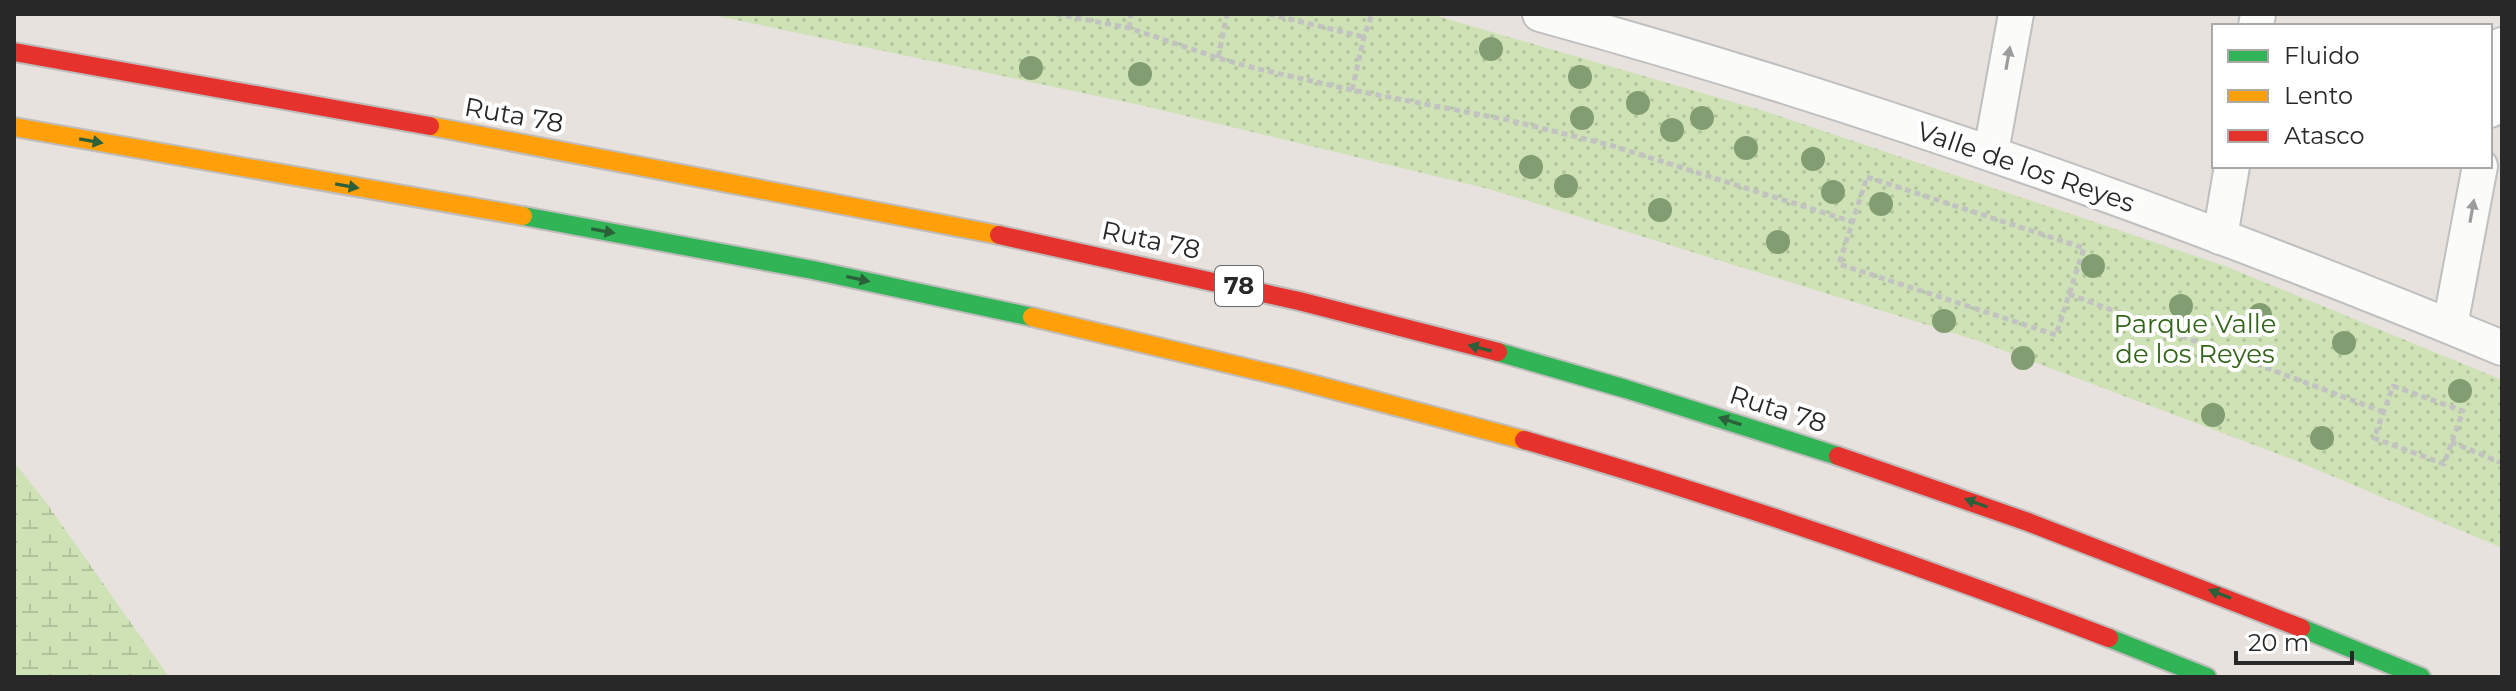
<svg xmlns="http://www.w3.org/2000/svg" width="2516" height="691" font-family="Montserrat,sans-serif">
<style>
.wetland{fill:url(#wetland-marsh)}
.park{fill:url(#park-dots)}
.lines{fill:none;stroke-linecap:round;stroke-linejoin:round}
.street-casing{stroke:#c0bfc0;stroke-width:38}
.fast-casing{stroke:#bfbdbc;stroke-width:22}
.slow-casing{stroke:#bfbdbc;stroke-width:22}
.jam-casing{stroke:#bfbdbc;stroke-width:22}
.path{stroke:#c3c2c2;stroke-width:5;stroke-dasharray:6 4;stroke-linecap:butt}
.street{stroke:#fbfbfa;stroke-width:34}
.fast{stroke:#30b455;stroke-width:18}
.slow{stroke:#ff9f0a;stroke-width:18}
.jam{stroke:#e5322d;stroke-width:18}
.tree{fill:#839d72}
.oneway{fill:#9c9c9c}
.oneway2{fill:#2b603a}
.labels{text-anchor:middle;stroke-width:8;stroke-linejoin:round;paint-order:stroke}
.shield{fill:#fff;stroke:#686868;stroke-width:2}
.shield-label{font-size:24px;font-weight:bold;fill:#282828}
.street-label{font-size:26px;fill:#282828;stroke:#fff}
.park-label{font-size:26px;fill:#326519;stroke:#fff}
</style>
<defs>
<pattern id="wetland-marsh" width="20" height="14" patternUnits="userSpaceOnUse" patternTransform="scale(2)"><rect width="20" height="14" fill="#cee2b6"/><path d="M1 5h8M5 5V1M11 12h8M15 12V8" fill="none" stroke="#b1c29c"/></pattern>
<pattern id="park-dots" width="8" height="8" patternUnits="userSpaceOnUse" patternTransform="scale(2)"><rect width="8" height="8" fill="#cee2b6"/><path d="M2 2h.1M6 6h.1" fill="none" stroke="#b1c29c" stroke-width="1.8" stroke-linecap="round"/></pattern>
</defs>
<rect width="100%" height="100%" fill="#e7e2de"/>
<polygon class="wetland" points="14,462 45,501 169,677 14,677"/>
<polygon class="park" points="708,14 1430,14 1764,111 2225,266 2502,380 2502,548 2299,462 1976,340 1489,189 1140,105"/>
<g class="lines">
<g class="street-casing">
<g id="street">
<path d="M1540 14C1868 104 2188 218 2502 348"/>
<polyline points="2256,26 2258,14"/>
<polyline points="2490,110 2502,45"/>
<polyline points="1991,152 2016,14"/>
<polyline points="2220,237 2232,166"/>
<polyline points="2450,326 2480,166"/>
</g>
</g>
<g class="fast-casing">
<g id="fast">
<polyline points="523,216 813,270 1032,317"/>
<polyline points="1498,352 1626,389 1838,456"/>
<polyline points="2301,628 2421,677"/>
<polyline points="2109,638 2207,677"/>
</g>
</g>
<g class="slow-casing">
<g id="slow">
<polyline points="430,126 999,235"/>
<polyline points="14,127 523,216"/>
<polyline points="1032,317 1289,378 1524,440"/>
</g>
</g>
<g class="jam-casing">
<g id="jam">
<polyline points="14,52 430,126"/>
<polyline points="999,235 1299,301 1498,352"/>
<path d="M1524 440C1722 497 1917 564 2109 638"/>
<polyline points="1838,456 2028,522 2301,628"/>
</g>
</g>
<g class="path">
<polyline points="1056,14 1129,28 1218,58 1254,68 1352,90 1508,120 1610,145 1853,222"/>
<polyline points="1269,14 1364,37"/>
<polyline points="729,15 729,14"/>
<polyline points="1129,28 1131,14"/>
<polyline points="1218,58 1227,14"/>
<polyline points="1352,90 1364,37 1372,14"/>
<polygon points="1867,177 2084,248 2056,335 1839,264"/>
<polyline points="2069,294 2384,412"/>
<polygon points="2393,386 2463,411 2444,464 2374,438"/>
<polyline points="2451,442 2502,463"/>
</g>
<use href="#street" class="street"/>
<use href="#fast" class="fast"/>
<use href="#slow" class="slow"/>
<use href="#jam" class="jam"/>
</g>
<g class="tree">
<circle cx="1491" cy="49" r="12"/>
<circle cx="1031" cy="68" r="12"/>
<circle cx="1140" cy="74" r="12"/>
<circle cx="1580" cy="77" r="12"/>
<circle cx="1638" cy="103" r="12"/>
<circle cx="1582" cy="118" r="12"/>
<circle cx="1702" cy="118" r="12"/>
<circle cx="1672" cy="130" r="12"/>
<circle cx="1746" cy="148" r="12"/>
<circle cx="1813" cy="159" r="12"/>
<circle cx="1531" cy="167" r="12"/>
<circle cx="1566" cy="186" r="12"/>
<circle cx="1833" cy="192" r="12"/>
<circle cx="1881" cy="204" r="12"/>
<circle cx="1660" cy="210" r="12"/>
<circle cx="1778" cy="242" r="12"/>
<circle cx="2093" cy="266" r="12"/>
<circle cx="2181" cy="306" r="12"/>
<circle cx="2260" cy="315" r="12"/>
<circle cx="1944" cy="321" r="12"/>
<circle cx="2344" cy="343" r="12"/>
<circle cx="2023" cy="358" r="12"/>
<circle cx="2460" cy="391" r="12"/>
<circle cx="2213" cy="415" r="12"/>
<circle cx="2322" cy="438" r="12"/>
</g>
<defs><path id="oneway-solid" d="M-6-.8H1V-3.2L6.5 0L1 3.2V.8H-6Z" transform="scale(2)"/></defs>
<g class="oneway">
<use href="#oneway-solid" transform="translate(2008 58) rotate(-80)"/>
<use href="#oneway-solid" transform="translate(2472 211) rotate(-80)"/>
</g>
<g class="oneway2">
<use href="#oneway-solid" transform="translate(91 141) rotate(10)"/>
<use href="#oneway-solid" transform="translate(347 186) rotate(10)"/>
<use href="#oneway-solid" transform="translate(603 231) rotate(10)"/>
<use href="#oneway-solid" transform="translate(858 279) rotate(12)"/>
<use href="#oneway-solid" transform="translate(1480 348) rotate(-165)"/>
<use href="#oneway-solid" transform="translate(1730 421) rotate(-162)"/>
<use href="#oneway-solid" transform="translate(1976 503) rotate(-160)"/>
<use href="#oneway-solid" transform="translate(2220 594) rotate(-159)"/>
</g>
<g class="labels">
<rect class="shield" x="1215" y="266" width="48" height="40" rx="6"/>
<g class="shield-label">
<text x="1239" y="294">78</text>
</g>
<g class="street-label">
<text transform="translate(514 115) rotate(10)" y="9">Ruta 78</text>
<text transform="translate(2026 167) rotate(19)" y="9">Valle de los Reyes</text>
<text transform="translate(1151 240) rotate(12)" y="9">Ruta 78</text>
<text transform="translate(1778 409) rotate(18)" y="9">Ruta 78</text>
</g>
<g class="park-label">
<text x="2195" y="333">Parque Valle<tspan x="2195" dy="30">de los Reyes</tspan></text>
</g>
</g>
<rect width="2516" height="691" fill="none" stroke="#282828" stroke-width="32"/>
<rect x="2212" y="24" width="280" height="144" fill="#ffffff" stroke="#a9a9a9" stroke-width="2"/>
<rect x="2228" y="50" width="40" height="12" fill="#30b455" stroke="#a9a9a9" stroke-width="2"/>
<text x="2284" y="64" font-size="24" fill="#282828">Fluido</text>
<rect x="2228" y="90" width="40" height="12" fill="#ff9f0a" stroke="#a9a9a9" stroke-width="2"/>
<text x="2284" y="104" font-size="24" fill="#282828">Lento</text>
<rect x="2228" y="130" width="40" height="12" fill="#e5322d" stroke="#a9a9a9" stroke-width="2"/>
<text x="2284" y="144" font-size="24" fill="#282828">Atasco</text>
<path d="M2236 651v12h116v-12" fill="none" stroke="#282828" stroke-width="4"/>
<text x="2248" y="651" font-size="24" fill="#282828" stroke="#ffffff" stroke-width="6" paint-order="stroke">20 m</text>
</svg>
